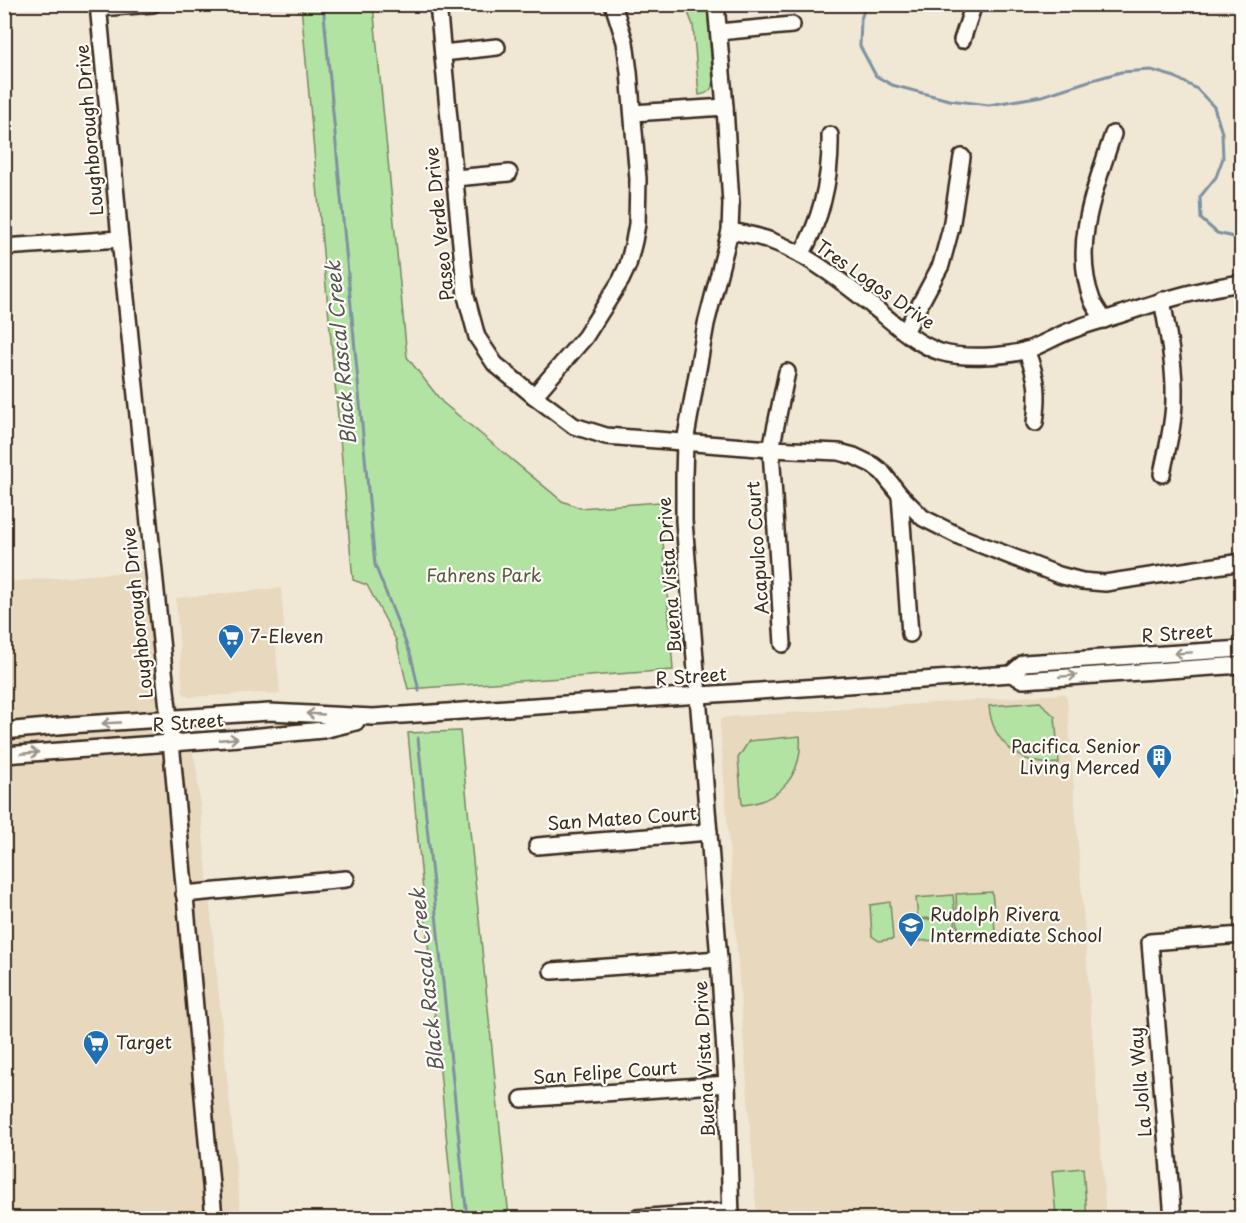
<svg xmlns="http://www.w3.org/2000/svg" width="1246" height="1223" font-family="'Playpen Sans',sans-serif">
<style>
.built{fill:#e7d8be}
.green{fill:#b3e3a3;stroke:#778660;stroke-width:1.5}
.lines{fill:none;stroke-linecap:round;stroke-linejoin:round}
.stream{stroke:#7e91a0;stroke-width:3}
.minor-casing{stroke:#3b2a1e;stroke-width:20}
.minor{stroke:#fdfcf7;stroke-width:15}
.oneway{stroke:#9c938a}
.labels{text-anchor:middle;stroke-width:4.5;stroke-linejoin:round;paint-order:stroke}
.street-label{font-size:18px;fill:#3b2a1e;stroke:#fdfcf7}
.park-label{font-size:18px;fill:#59583f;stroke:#fdfcf7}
.poi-label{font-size:18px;fill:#3b2a1e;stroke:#fdfcf7;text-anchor:start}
.water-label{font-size:20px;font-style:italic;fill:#575554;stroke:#fdfcf7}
</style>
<rect width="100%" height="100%" fill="#f0e7d5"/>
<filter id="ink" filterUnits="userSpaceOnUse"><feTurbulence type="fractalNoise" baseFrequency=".0167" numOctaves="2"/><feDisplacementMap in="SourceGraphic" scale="12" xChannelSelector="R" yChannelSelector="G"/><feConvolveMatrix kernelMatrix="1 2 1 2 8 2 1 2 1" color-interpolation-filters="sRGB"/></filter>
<g filter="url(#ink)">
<g class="built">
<polygon points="142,571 196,765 241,1218 5,1218 5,582"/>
<polygon points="281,588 285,638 275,639 280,694 262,693 189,697 183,693 176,598"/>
<polygon points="1064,694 1067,698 1106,1218 757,1218 720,724 721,719 728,717"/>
</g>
<g class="green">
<path d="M301 5H373L407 357 442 402 562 501 580 508 660 502 673 670 408 689 396 640 367 585 353 580C336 388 317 197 301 5Z"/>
<path d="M685 5H707L713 82C712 91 707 94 699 95L693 25Z"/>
<path d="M1040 702 1055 717 1059 763C1022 767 992 743 989 706Z"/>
<polygon points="460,731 509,1218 454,1218 408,733"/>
<path d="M800 736C803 774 780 802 742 805L738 758 749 741Z"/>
<polygon points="992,892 994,912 957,915 956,894"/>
<polygon points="953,895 955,916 918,919 916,898"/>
<polygon points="890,902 893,939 879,941 872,936 870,905"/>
<polygon points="994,914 995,935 959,938 957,917"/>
<polygon points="955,918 956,939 920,941 918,920"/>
<polygon points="1083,1168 1087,1218 1044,1218 1044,1217 1056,1216 1052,1171"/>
</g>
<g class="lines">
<g class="stream">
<polyline points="323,4 375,565 411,656 419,691"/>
<polyline points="866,4 861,19 860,46 876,76 892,85 949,100 989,105 1042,96 1089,81 1121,72 1151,70 1175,77 1197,89 1214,107 1222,133 1223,158 1216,177 1200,197 1201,219 1217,233 1242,239"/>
<polyline points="418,738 467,1218"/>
</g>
<g class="minor-casing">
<g id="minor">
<polyline points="98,4 120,239 169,719 214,1218"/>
<polyline points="438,4 466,296 477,337 495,364 534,396 574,426 606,436 771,449 839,452 854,456 873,465 882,472 900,495 923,518 961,537 1059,575 1082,581 1105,583 1242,562"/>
<polyline points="716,4 725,107 731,204 730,231 706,324 685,442 684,476 684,521 719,959 727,1084 731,1218"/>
<polyline points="98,8 153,4"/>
<polyline points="719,32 792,25"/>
<polyline points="962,40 974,4"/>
<polyline points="443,53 497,47"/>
<polyline points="633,113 725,107"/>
<polyline points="455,178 509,173"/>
<path d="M730 231C745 234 760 236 774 242 811 256 849 287 880 312 898 327 917 344 940 352 963 359 1007 357 1030 349 1045 343 1060 334 1075 329 1089 323 1104 320 1119 315 1159 301 1199 289 1242 283"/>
<polyline points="4,247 120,239"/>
<path d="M801 255C822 218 831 178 830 135"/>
<path d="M1162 300C1168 333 1175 366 1174 399 1174 424 1167 449 1162 474"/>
<path d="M1104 320C1100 313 1095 307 1092 300 1071 244 1096 187 1113 134"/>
<polyline points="905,332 941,265 951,228 962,157"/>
<path d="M1026 350C1038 379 1039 393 1035 423"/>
<polyline points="534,396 585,337 621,280 628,265 634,241 637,224 638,179 629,72 625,42 613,4"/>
<polyline points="900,495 910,634"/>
<polyline points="783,644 771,449 787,372"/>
<polyline points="1011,674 1024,663 1242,649"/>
<polyline points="4,731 69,725 269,712 373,717 1011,674 1023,680 1242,665"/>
<polyline points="4,755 240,738 323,730 356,722"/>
<polyline points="537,846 709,832"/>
<polyline points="184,894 346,879"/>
<polyline points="552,971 719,959"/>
<polyline points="522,1099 727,1084"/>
<polyline points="636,1218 731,1211"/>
<polyline points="1173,1218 1150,942 1242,935"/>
</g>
</g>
<use href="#minor" class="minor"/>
</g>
<defs><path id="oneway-shaft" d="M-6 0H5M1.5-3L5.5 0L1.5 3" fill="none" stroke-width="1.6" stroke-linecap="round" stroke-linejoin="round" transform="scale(1.5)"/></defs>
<g class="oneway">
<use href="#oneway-shaft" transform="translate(1183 653) rotate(176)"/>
<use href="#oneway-shaft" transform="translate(1068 676) rotate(-5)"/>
<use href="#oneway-shaft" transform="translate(315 714) rotate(-177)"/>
<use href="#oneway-shaft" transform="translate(111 723) rotate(177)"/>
<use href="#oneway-shaft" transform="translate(229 739) rotate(-5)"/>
<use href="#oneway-shaft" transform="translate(30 753) rotate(-5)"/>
</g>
</g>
<defs>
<g id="supermarket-pin" transform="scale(1.35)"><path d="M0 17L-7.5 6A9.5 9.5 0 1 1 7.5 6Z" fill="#1f6fb2" stroke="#fdfcf7"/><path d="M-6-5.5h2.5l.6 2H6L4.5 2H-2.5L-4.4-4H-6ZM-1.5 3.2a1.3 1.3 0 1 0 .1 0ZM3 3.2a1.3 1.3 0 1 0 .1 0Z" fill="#fff"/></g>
<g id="building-pin" transform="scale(1.35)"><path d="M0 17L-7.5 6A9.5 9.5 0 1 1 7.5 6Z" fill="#1f6fb2" stroke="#fdfcf7"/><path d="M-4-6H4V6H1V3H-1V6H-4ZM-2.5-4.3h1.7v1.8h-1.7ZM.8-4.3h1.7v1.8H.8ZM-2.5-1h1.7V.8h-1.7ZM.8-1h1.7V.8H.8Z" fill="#fff"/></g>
<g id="school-pin" transform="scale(1.35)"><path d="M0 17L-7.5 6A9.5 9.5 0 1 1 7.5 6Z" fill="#1f6fb2" stroke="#fdfcf7"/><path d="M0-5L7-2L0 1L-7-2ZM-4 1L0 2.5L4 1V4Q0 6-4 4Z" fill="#fff"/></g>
</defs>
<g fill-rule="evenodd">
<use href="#supermarket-pin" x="231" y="637"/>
<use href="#building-pin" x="1159" y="757"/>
<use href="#school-pin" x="911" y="925"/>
<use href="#supermarket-pin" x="96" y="1043"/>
</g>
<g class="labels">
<g class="street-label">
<text transform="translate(90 130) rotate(-95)" y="6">Loughborough Drive</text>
<text transform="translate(440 224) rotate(-96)" y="6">Paseo Verde Drive</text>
<text transform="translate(875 285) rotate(35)" y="6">Tres Logos Drive</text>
<text transform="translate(758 548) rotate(-94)" y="6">Acapulco Court</text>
<text transform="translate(670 575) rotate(-94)" y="6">Buena Vista Drive</text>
<text transform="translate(138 613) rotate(-96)" y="6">Loughborough Drive</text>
<text transform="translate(1177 634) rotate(-4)" y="6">R Street</text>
<text transform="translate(691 677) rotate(-4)" y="6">R Street</text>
<text transform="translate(188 723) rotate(-4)" y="6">R Street</text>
<text transform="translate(622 819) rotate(-4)" y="6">San Mateo Court</text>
<text transform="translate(705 1059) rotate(-93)" y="6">Buena Vista Drive</text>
<text transform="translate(605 1073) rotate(-4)" y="6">San Felipe Court</text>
<text transform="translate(1141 1082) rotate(-95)" y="6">La Jolla Way</text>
</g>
<g class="park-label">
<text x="484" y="582">Fahrens Park</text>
</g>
<g class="poi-label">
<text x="250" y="643">7-Eleven</text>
<text x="1140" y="753" text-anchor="end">Pacifica Senior<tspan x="1140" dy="21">Living Merced</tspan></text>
<text x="930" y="921">Rudolph Rivera<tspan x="930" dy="21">Intermediate School</tspan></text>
<text x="116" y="1049">Target</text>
</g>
<g class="water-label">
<text transform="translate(341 353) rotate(-95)" y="7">Black Rascal Creek</text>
<text transform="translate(427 980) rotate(-96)" y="7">Black Rascal Creek</text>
</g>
</g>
<rect width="1246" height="1223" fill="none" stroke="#fdfcf7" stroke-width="24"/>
<rect x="12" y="12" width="1222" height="1199" fill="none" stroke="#3b2a1e" stroke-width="2" filter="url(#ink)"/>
</svg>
